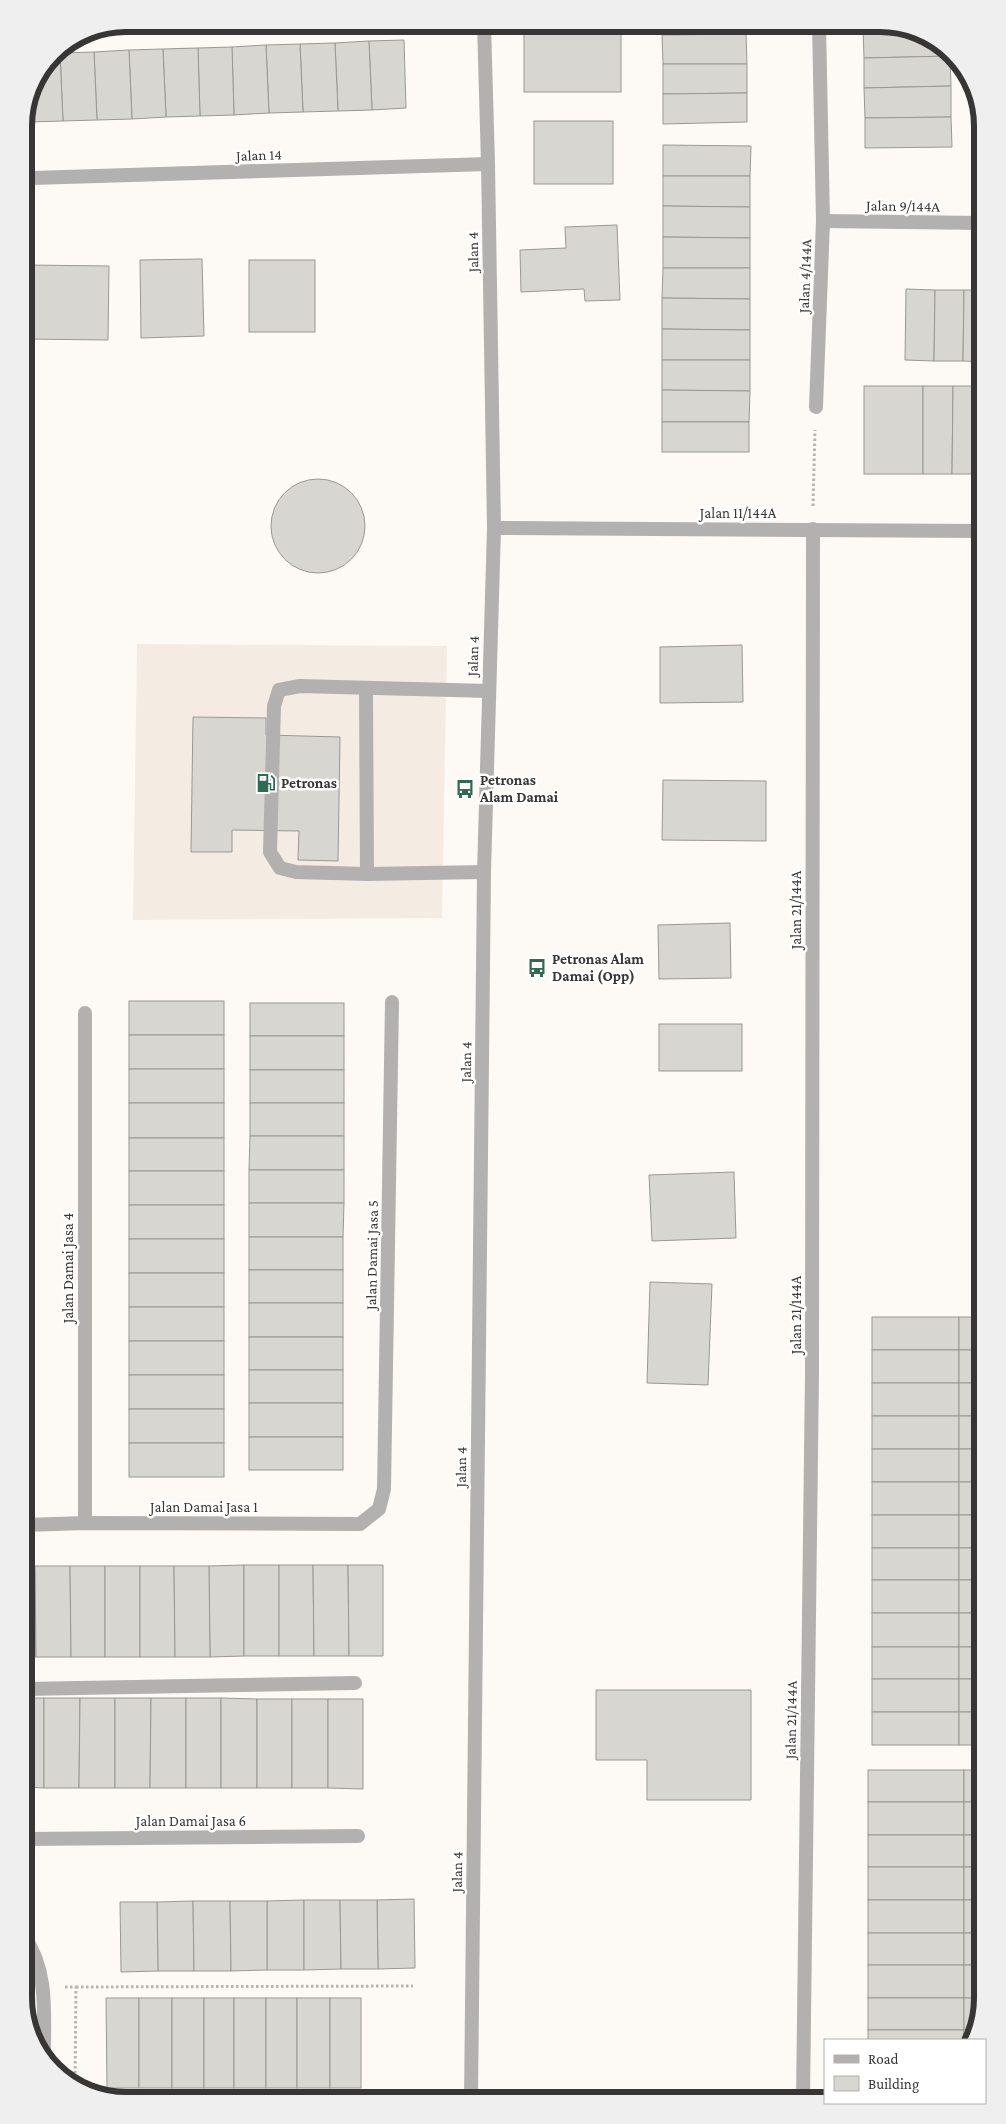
<svg xmlns="http://www.w3.org/2000/svg" width="1006" height="2124" font-family="'Crimson Pro',serif">
<style>
.built{fill:#f4ece2}
.building{fill:#d7d6d1;stroke:#999894}
.lines{fill:none;stroke-linecap:round;stroke-linejoin:round}
.path{stroke:#b7b5b1;stroke-width:3;stroke-dasharray:2.5 2.5;stroke-linecap:butt}
.service{stroke:#b3b1b0;stroke-width:14}
.minor{stroke:#b3b1b0;stroke-width:14}
.tertiary{stroke:#b3b1b0;stroke-width:14}
.labels{text-anchor:middle;stroke-width:5;stroke-linejoin:round;paint-order:stroke}
.street-label{font-size:15px;fill:#373634;stroke:#fff}
.poi-label{font-size:15px;font-weight:bold;fill:#373634;stroke:#fff;text-anchor:start}
.rim{fill:none;stroke:#373634;stroke-width:6}
</style>
<rect width="100%" height="100%" fill="#fdfaf6"/>
<polygon class="built" points="137,644 447,646 442,918 133,920"/>
<g class="building">
<polygon points="662,24 746,24 746,34 662,35"/>
<polygon points="863,24 886,24 896,28 863,28"/>
<rect x="524" y="27" width="97" height="65"/>
<polygon points="863,28 896,28 942,45 950,56 864,58"/>
<polygon points="746,34 747,64 663,64 662,35"/>
<polygon points="404,40 406,108 372,110 369,41"/>
<polygon points="369,41 372,110 338,111 335,43"/>
<polygon points="335,43 338,111 303,112 300,44"/>
<polygon points="300,44 303,112 269,113 266,45"/>
<polygon points="266,45 269,113 234,115 232,47"/>
<polygon points="232,47 234,115 200,116 198,48"/>
<polygon points="198,48 200,116 166,117 163,49"/>
<polygon points="163,49 166,117 132,119 129,50"/>
<polygon points="129,50 132,119 97,120 94,52"/>
<polygon points="94,52 97,120 63,121 60,53"/>
<polygon points="60,53 63,121 28,122 28,106 34,81 54,54"/>
<polygon points="950,56 951,86 864,88 864,58"/>
<polygon points="663,64 747,64 747,93 663,94"/>
<polygon points="951,86 951,117 865,118 864,88"/>
<polygon points="973,91 975,91 981,121 973,121"/>
<polygon points="747,93 747,122 663,124 663,94"/>
<polygon points="28,106 28,122 24,123 24,120"/>
<polygon points="951,117 952,147 865,148 865,118"/>
<rect x="534" y="121" width="79" height="63"/>
<polygon points="973,121 981,121 982,151 974,151"/>
<polygon points="663,145 751,146 750,176 663,176"/>
<polygon points="663,176 750,176 750,207 663,206"/>
<polygon points="663,206 750,207 750,238 663,237"/>
<polygon points="617,225 620,300 585,301 584,289 521,292 520,250 566,248 565,227"/>
<polygon points="663,237 750,238 750,268 663,268"/>
<polygon points="202,259 204,336 141,338 140,260"/>
<rect x="249" y="260" width="66" height="72"/>
<polygon points="28,265 109,266 108,340 27,339"/>
<polygon points="663,268 750,268 750,299 662,298"/>
<polygon points="906,289 935,290 934,361 905,360"/>
<polygon points="935,290 964,290 963,361 934,361"/>
<polygon points="964,290 982,290 982,362 963,361"/>
<polygon points="662,298 750,299 750,330 662,329"/>
<polygon points="662,329 750,330 750,360 662,360"/>
<polygon points="662,360 750,360 750,391 662,390"/>
<rect x="864" y="386" width="59" height="88"/>
<polygon points="923,386 953,386 952,474 923,474"/>
<polygon points="953,386 982,386 982,474 952,474"/>
<polygon points="662,390 750,391 749,422 662,422"/>
<rect x="662" y="422" width="87" height="30"/>
<circle cx="318" cy="526" r="47"/>
<polygon points="742,645 743,702 660,703 660,647"/>
<polygon points="193,717 266,718 266,735 340,737 338,861 298,860 299,831 232,830 232,852 191,852"/>
<polygon points="663,780 766,781 766,841 662,840"/>
<polygon points="730,923 731,978 659,979 658,925"/>
<rect x="129" y="1001" width="95" height="34"/>
<rect x="250" y="1003" width="94" height="33"/>
<rect x="659" y="1024" width="83" height="47"/>
<rect x="129" y="1035" width="95" height="34"/>
<rect x="250" y="1036" width="94" height="34"/>
<rect x="129" y="1069" width="95" height="34"/>
<rect x="250" y="1070" width="94" height="33"/>
<rect x="129" y="1103" width="95" height="35"/>
<rect x="250" y="1103" width="94" height="33"/>
<polygon points="250,1136 344,1136 344,1170 249,1170"/>
<rect x="129" y="1138" width="95" height="33"/>
<rect x="249" y="1170" width="95" height="33"/>
<rect x="129" y="1171" width="95" height="34"/>
<polygon points="734,1172 736,1238 652,1241 649,1175"/>
<polygon points="249,1203 344,1203 343,1237 249,1237"/>
<rect x="129" y="1205" width="95" height="34"/>
<rect x="249" y="1237" width="94" height="33"/>
<rect x="129" y="1239" width="95" height="34"/>
<rect x="249" y="1270" width="94" height="33"/>
<rect x="129" y="1273" width="95" height="34"/>
<polygon points="650,1282 712,1284 708,1385 647,1383"/>
<rect x="249" y="1303" width="94" height="34"/>
<rect x="129" y="1307" width="95" height="34"/>
<rect x="872" y="1317" width="87" height="33"/>
<rect x="959" y="1317" width="23" height="33"/>
<rect x="249" y="1337" width="94" height="33"/>
<rect x="129" y="1341" width="95" height="34"/>
<rect x="872" y="1350" width="87" height="33"/>
<rect x="959" y="1350" width="23" height="33"/>
<rect x="249" y="1370" width="94" height="33"/>
<rect x="129" y="1375" width="95" height="34"/>
<rect x="872" y="1383" width="87" height="33"/>
<rect x="959" y="1383" width="23" height="33"/>
<rect x="249" y="1403" width="94" height="34"/>
<rect x="129" y="1409" width="95" height="34"/>
<rect x="872" y="1416" width="87" height="33"/>
<rect x="959" y="1416" width="23" height="33"/>
<rect x="249" y="1437" width="94" height="33"/>
<rect x="129" y="1443" width="95" height="34"/>
<rect x="872" y="1449" width="87" height="33"/>
<rect x="959" y="1449" width="23" height="33"/>
<rect x="872" y="1482" width="87" height="33"/>
<rect x="959" y="1482" width="23" height="33"/>
<rect x="872" y="1515" width="87" height="33"/>
<rect x="959" y="1515" width="23" height="33"/>
<rect x="872" y="1548" width="87" height="32"/>
<rect x="959" y="1548" width="23" height="32"/>
<polygon points="244,1565 244,1656 210,1657 209,1566"/>
<rect x="244" y="1565" width="35" height="91"/>
<polygon points="279,1565 313,1565 314,1656 279,1656"/>
<polygon points="313,1565 348,1565 349,1656 314,1656"/>
<polygon points="348,1565 383,1565 383,1656 349,1656"/>
<polygon points="35,1566 36,1657 24,1657 24,1567"/>
<polygon points="35,1566 70,1566 71,1657 36,1657"/>
<polygon points="70,1566 105,1566 105,1657 71,1657"/>
<rect x="105" y="1566" width="35" height="91"/>
<polygon points="140,1566 174,1566 175,1657 140,1657"/>
<polygon points="174,1566 209,1566 210,1657 175,1657"/>
<rect x="872" y="1580" width="87" height="33"/>
<rect x="959" y="1580" width="23" height="33"/>
<rect x="872" y="1613" width="87" height="34"/>
<rect x="959" y="1613" width="23" height="34"/>
<rect x="872" y="1647" width="87" height="32"/>
<rect x="959" y="1647" width="23" height="32"/>
<rect x="872" y="1679" width="87" height="33"/>
<rect x="959" y="1679" width="23" height="33"/>
<polygon points="596,1690 751,1690 751,1800 647,1800 647,1760 596,1760"/>
<polygon points="24,1698 44,1698 44,1788 24,1787"/>
<polygon points="44,1698 80,1698 79,1788 44,1788"/>
<polygon points="80,1698 115,1698 115,1788 79,1788"/>
<polygon points="115,1698 151,1698 150,1788 115,1788"/>
<polygon points="151,1698 186,1698 186,1788 150,1788"/>
<rect x="186" y="1698" width="35" height="90"/>
<polygon points="221,1698 257,1699 257,1788 221,1788"/>
<rect x="257" y="1699" width="35" height="89"/>
<rect x="292" y="1699" width="36" height="89"/>
<polygon points="328,1699 363,1699 363,1789 328,1788"/>
<rect x="872" y="1712" width="87" height="33"/>
<rect x="959" y="1712" width="23" height="33"/>
<rect x="868" y="1770" width="96" height="32"/>
<rect x="964" y="1770" width="18" height="32"/>
<rect x="868" y="1802" width="96" height="33"/>
<rect x="964" y="1802" width="18" height="33"/>
<rect x="868" y="1835" width="96" height="32"/>
<rect x="964" y="1835" width="18" height="32"/>
<rect x="868" y="1867" width="96" height="33"/>
<rect x="964" y="1867" width="18" height="33"/>
<polygon points="414,1899 415,1968 378,1969 377,1900"/>
<polygon points="304,1900 304,1970 267,1970 267,1901"/>
<polygon points="304,1900 340,1900 341,1969 304,1970"/>
<polygon points="340,1900 377,1900 378,1969 341,1969"/>
<rect x="868" y="1900" width="96" height="33"/>
<rect x="964" y="1900" width="18" height="33"/>
<polygon points="193,1901 194,1971 158,1971 157,1902"/>
<polygon points="193,1901 230,1901 231,1971 194,1971"/>
<polygon points="230,1901 267,1901 267,1970 231,1971"/>
<polygon points="120,1902 157,1902 158,1971 121,1972"/>
<rect x="868" y="1933" width="96" height="32"/>
<rect x="964" y="1933" width="18" height="32"/>
<rect x="868" y="1965" width="96" height="33"/>
<rect x="964" y="1965" width="18" height="33"/>
<polygon points="106,1998 139,1998 139,2088 107,2088"/>
<rect x="139" y="1998" width="33" height="90"/>
<rect x="172" y="1998" width="32" height="90"/>
<rect x="204" y="1998" width="30" height="90"/>
<rect x="234" y="1998" width="32" height="90"/>
<rect x="266" y="1998" width="31" height="90"/>
<rect x="297" y="1998" width="33" height="90"/>
<rect x="330" y="1998" width="31" height="90"/>
<rect x="868" y="1998" width="96" height="32"/>
<polygon points="964,1998 982,1998 972,2030 964,2030"/>
<rect x="868" y="2030" width="96" height="10"/>
<polygon points="964,2030 972,2030 969,2040 964,2040"/>
</g>
<g class="lines">
<g class="path">
<polyline points="813,506 815,430"/>
<polyline points="65,1987 76,1987 75,2085"/>
<polyline points="76,1987 413,1986"/>
</g>
<g class="service">
<polyline points="366,689 367,874"/>
<polyline points="484,872 367,874 296,872 280,868 270,852 274,706 279,690 300,686 488,691"/>
<polyline points="24,1689 355,1683"/>
</g>
<g class="minor">
<polyline points="32,178 488,164"/>
<polyline points="823,221 982,223"/>
<polyline points="816,407 823,221 819,24"/>
<polyline points="494,528 982,531"/>
<polyline points="85,1013 85,1523"/>
<polyline points="24,1525 85,1523 360,1524 379,1509 384,1489 392,1002"/>
<polyline points="24,1839 358,1836"/>
<path d="M24 1936C48 1971 44 2011 44 2051"/>
<polyline points="803,2100 812,1373 813,529"/>
</g>
<polyline class="tertiary" points="471,2100 484,872 494,528 488,164 484,24"/>
</g>
<defs>
<g id="fuel-bare" transform="scale(1.5)"><path d="M-5.5-6h7V0h2V4h1.3V-2.5L3-4.5l.8-.8L6-3V5H2.5V1h-1V6h-7ZM-4.2-4.7v3.2H.2V-4.7Z" fill="#2f6a53" stroke="#fff" stroke-width="2.5" paint-order="stroke"/></g>
<g id="bus-bare" transform="scale(1.5)"><path d="M-5-6H5V4H4V6H2V4H-2V6H-4V4H-5ZM-3.5-4V0h7V-4ZM-3.5 1.2v1.5H-2V1.2ZM2 1.2v1.5H3.5V1.2Z" fill="#2f6a53" stroke="#fff" stroke-width="2.5" paint-order="stroke"/></g>
</defs>
<g fill-rule="evenodd">
<use href="#fuel-bare" x="266" y="783"/>
<use href="#bus-bare" x="465" y="789"/>
<use href="#bus-bare" x="537" y="968"/>
</g>
<g class="labels">
<g class="street-label">
<text transform="translate(259 155) rotate(-2)" y="5">Jalan 14</text>
<text transform="translate(903 206) rotate(1)" y="5">Jalan 9/144A</text>
<text transform="translate(473 252) rotate(-91)" y="5">Jalan 4</text>
<text transform="translate(805 276) rotate(-88)" y="5">Jalan 4/144A</text>
<text x="738" y="518">Jalan 11/144A</text>
<text transform="translate(473 656) rotate(-88)" y="5">Jalan 4</text>
<text transform="translate(796 910) rotate(-90)" y="5">Jalan 21/144A</text>
<text transform="translate(466 1062) rotate(-89)" y="5">Jalan 4</text>
<text transform="translate(372 1255) rotate(-89)" y="5">Jalan Damai Jasa 5</text>
<text transform="translate(68 1268) rotate(-90)" y="5">Jalan Damai Jasa 4</text>
<text transform="translate(796 1315) rotate(-90)" y="5">Jalan 21/144A</text>
<text transform="translate(461 1467) rotate(-89)" y="5">Jalan 4</text>
<text x="204" y="1512">Jalan Damai Jasa 1</text>
<text transform="translate(791 1720) rotate(-89)" y="5">Jalan 21/144A</text>
<text x="191" y="1826">Jalan Damai Jasa 6</text>
<text transform="translate(457 1872) rotate(-89)" y="5">Jalan 4</text>
</g>
<g class="poi-label">
<text x="480" y="785">Petronas<tspan x="480" dy="17">Alam Damai</tspan></text>
<text x="281" y="788">Petronas</text>
<text x="552" y="964">Petronas Alam<tspan x="552" dy="17">Damai (Opp)</tspan></text>
</g>
</g>
<path d="M0 0H1006V2124H0ZM126 32H880A94 94 0 0 1 974 126V1998A94 94 0 0 1 880 2092H126A94 94 0 0 1 32 1998V126A94 94 0 0 1 126 32Z" fill="#efefef" fill-rule="evenodd"/>
<path class="rim" d="M126 32H880A94 94 0 0 1 974 126V1998A94 94 0 0 1 880 2092H126A94 94 0 0 1 32 1998V126A94 94 0 0 1 126 32Z"/>
<rect x="824" y="2039" width="162" height="65" fill="#ffffff" stroke="#afafae"/>
<rect x="834" y="2055" width="25" height="8" fill="#b3b1b0" stroke="#afafae"/>
<text x="868" y="2064" font-size="15" fill="#373634">Road</text>
<rect x="834" y="2076" width="25" height="15" fill="#d7d6d1" stroke="#afafae"/>
<text x="868" y="2089" font-size="15" fill="#373634">Building</text>
</svg>
